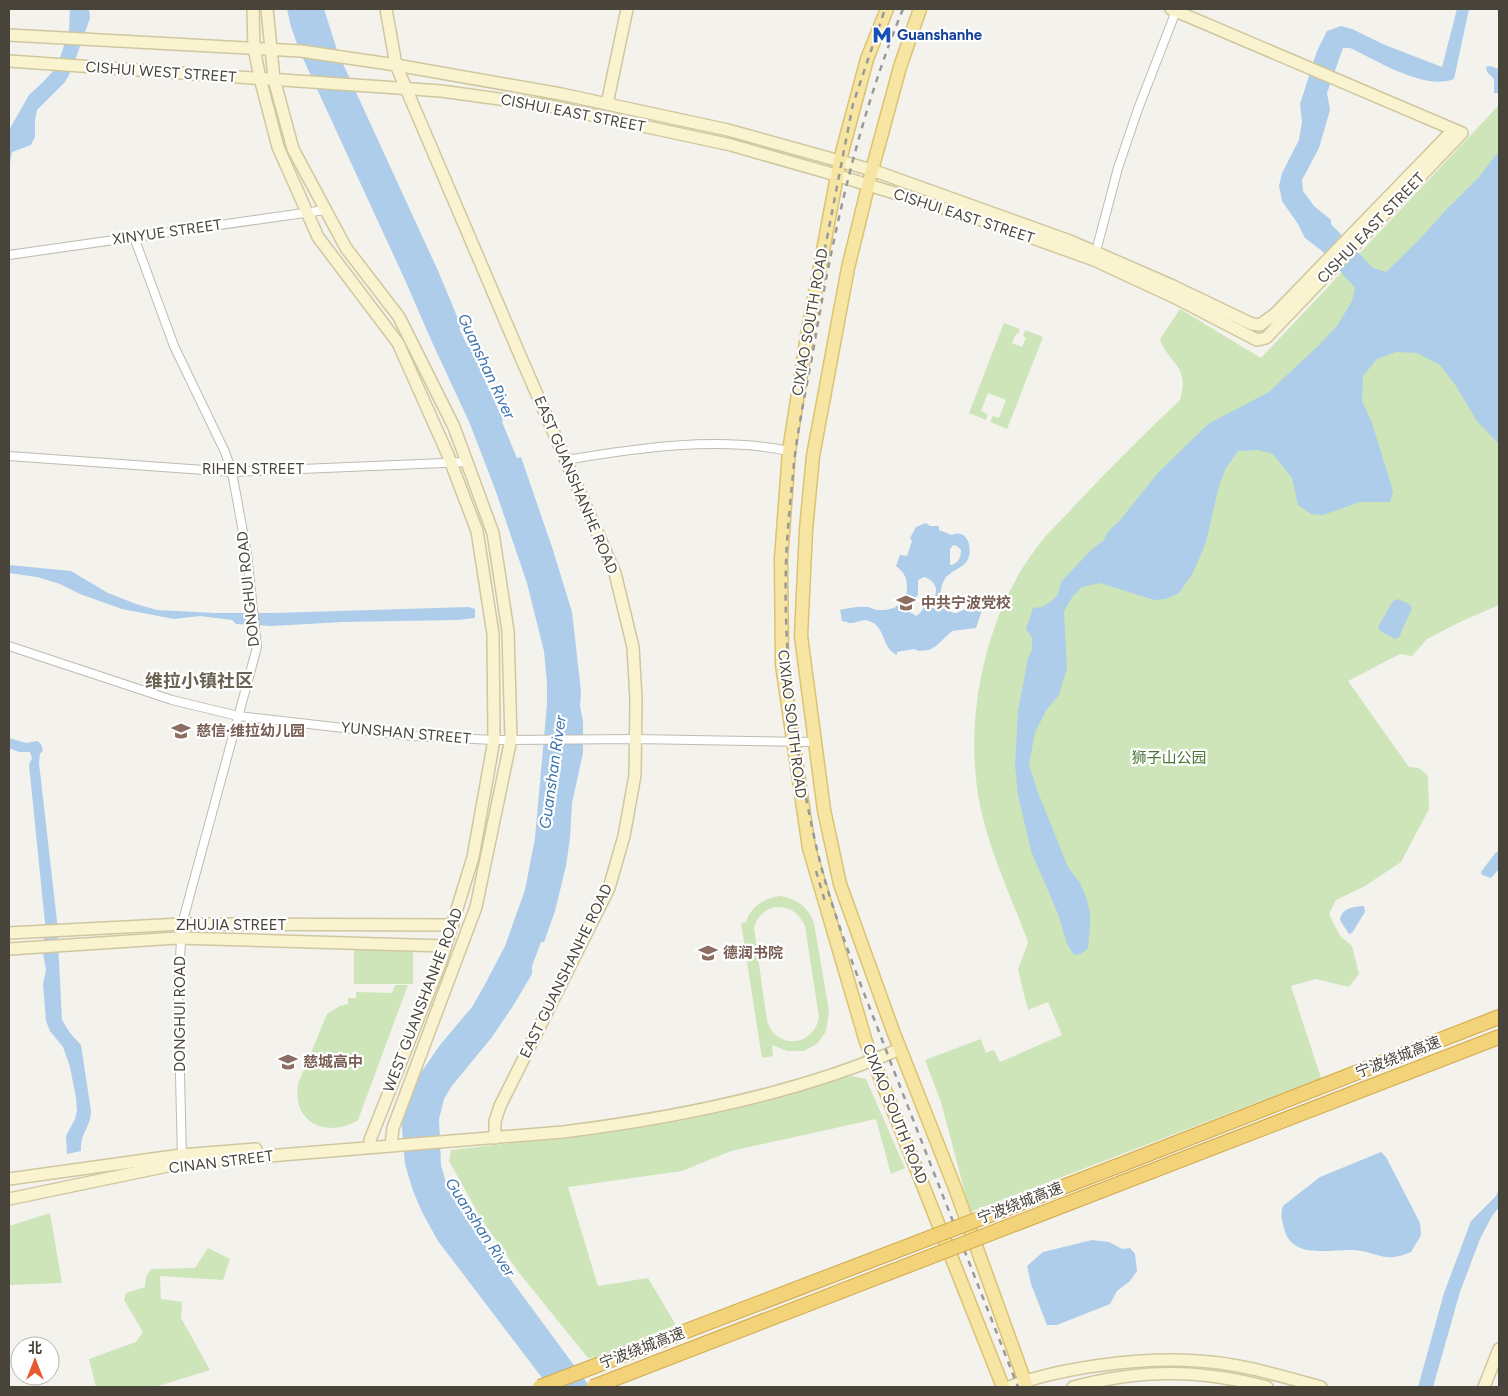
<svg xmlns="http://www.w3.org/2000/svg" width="1508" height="1396" font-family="Figtree,'Noto Sans SC',sans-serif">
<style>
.green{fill:#cde5b8;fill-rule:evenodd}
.water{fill:#aecdeb;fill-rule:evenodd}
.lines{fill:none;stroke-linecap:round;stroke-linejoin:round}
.street-casing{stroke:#bfbbaf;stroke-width:10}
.secondary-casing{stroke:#d0c79f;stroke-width:14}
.primary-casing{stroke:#dbc373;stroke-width:15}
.highway-casing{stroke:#d1a949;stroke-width:16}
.street{stroke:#fff;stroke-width:8}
.secondary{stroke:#faf3d0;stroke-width:11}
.primary{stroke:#f6e5a3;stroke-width:12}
.highway{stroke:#f2d379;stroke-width:14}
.rail{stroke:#999;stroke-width:2.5;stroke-dasharray:6 6;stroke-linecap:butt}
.highway-bridge-casing{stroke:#d1a949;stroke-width:16;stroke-linecap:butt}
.highway-bridge{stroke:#f2d379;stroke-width:14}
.labels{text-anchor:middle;stroke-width:4.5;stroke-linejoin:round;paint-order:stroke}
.transit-label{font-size:15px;font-weight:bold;fill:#164399;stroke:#fff;text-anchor:start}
.street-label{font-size:15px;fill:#48443a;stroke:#fff}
.education-label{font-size:15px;font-weight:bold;fill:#785e54;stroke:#fff;text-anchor:start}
.park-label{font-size:15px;fill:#467631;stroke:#fff}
.water-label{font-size:16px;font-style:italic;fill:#3b74ac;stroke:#fff}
.quarter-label{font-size:18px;font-weight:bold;fill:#6a6252;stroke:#fff}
</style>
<rect width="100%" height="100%" fill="#f4f2ec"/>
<g class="green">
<path d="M1499 105V605L1460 622 1427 639 1412 656 1400 654 1348 681 1409 767 1419 768 1428 776 1429 809 1401 862 1365 886 1336 900 1329 914 1340 936 1352 946 1359 974 1349 987 1316 979 1291 986 1321 1078 970 1212 941 1102 925 1060 981 1039 986 1053 994 1050 1000 1062 1062 1035 1048 1002 1028 1010 1018 970 1028 942C1012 899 991 855 981 810 962 725 984 616 1037 547 1049 531 1065 517 1078 502 1111 467 1145 433 1180 400 1190 365 1170 366 1160 339L1180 309 1261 358Z"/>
<polygon points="1004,323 1020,329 1018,334 1016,334 1012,343 1022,347 1026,338 1023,336 1025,330 1043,337 1007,429 990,422 993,416 999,418 1006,400 988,393 981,411 988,414 986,420 969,413"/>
<path d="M780 896C798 899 808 907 814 923L829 1011 826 1031 818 1043 804 1051H787L772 1045 773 1056 762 1058 741 923 746 922C751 906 764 898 780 896ZM774 907C790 906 798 912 805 926L819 1017C814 1047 776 1050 767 1021L754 928C757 917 763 911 774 907Z"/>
<rect x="354" y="950" width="59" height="34"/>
<path d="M395 985H408L358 1120C340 1132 310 1132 300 1108 297 1101 297 1093 298 1084L327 1014 340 1006 348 1004V998H356V992L392 993Z"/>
<polygon points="851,1076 866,1079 905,1168 891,1174 876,1119 731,1151 682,1171 568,1187 598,1286 648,1278 676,1325 595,1357 588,1358 520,1274 482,1220 449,1161 451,1150 623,1130 725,1110"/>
<polygon points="50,1213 62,1283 9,1285 9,1226"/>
<polygon points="208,1248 230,1259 223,1280 160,1276 161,1299 182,1302 181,1318 210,1370 155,1387 96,1387 89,1359 136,1342 143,1332 124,1300 126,1293 145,1287 146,1277 151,1269 195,1268"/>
</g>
<g class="water">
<polygon points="70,9 89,9 90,18 72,69 65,82 37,110 35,120 35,137 31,145 12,152 9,169 9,130 29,95 42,83 57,67 69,30"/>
<polygon points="287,9 324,9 338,53 439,273 461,326 459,328 468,347 470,347 503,420 502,422 517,458 521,457 553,550 572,612 581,691 580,706 583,721 583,753 572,803 570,838 566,866 555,911 544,942 541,942 532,966 532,974 513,1006 492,1037 451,1087 444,1099 439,1119 441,1165 448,1190 469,1223 590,1387 549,1387 438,1241 422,1212 413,1191 405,1164 402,1128 402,1118 415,1081 440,1045 472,1007 483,988 505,946 525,890 535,838 547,704 547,684 544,651 527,583 495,489 470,424 432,342 405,280 300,52 291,27"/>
<path d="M1457 9H1469L1454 79C1425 91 1376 60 1350 48H1343L1327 93 1330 110 1319 148 1302 180 1303 191 1314 206 1331 220V224L1373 268 1386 272 1419 240 1444 212 1479 177 1499 151V444L1477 421 1456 386 1440 365 1417 353 1396 352 1377 359 1363 376 1362 401 1372 423 1393 491 1390 502H1360L1323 515 1311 514 1298 505 1292 478 1273 454 1258 450 1238 451 1225 470 1219 486 1206 542 1193 573 1179 593 1166 599 1154 600 1100 583 1082 587 1073 596 1064 611 1067 668 1059 695 1047 709 1035 732 1029 764 1037 790 1068 867 1080 883 1086 897 1090 912V927L1088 948 1081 954 1074 955 1067 944 1058 914 1031 851 1018 795 1015 765 1018 711 1028 658 1032 649V638L1026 629 1033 608 1042 607 1052 601 1058 594 1061 582 1091 550 1104 540 1107 533 1121 519 1157 474 1208 424 1269 392 1317 347 1337 326 1352 301 1355 288 1322 251 1305 238 1298 224 1282 201 1279 186 1282 173 1299 140 1302 121 1300 104 1317 51 1327 31 1341 26 1352 29 1385 45 1442 67Z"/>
<polygon points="1490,66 1499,69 1499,93 1494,93 1494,79 1487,72 1486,67"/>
<path d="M926 523 930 526H939V530L952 535C967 528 973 548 968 559 965 567 953 570 947 576 937 588 938 611 956 613 968 609 970 604 983 607L976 628 952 631 936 646 929 650 919 651 914 649 897 652V655C881 648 886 626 869 621 862 618 856 624 849 623 847 622 844 621 842 621L840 610C849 608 859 606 868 607 872 608 875 610 879 610 893 611 906 604 907 589 907 578 905 573 896 566L900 555 907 556 912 541 910 538 916 527ZM953 545 957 546 961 550C961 558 958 564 950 565V549ZM924 577C932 579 939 587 935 596 934 601 928 604 924 608 921 611 920 614 916 616L910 612V604L918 595V580Z"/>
<polygon points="9,565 71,571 108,593 136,604 157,610 215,613 273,613 469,607 475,609 475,618 457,620 343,622 271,626 236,624 232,620 200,616 174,619 122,609 80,594 60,584 37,577 9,573"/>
<polygon points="1398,599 1409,604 1412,608 1399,637 1395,639 1380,631 1378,627 1393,601"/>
<path d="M9 738 26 743 37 741 41 744 43 750 40 754 39 763 57 921 62 1020 70 1033 81 1045 91 1111C91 1127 80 1133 81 1151L67 1154 66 1136 75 1119 77 1111 76 1098 70 1067 63 1047 50 1031 46 1021 43 984 46 970 43 953 45 923 29 765 32 758 30 752H19L9 748Z"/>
<polygon points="1499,851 1499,869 1491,878 1482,875 1481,872 1496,852"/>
<path d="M1364 906 1365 912 1352 933 1349 934 1340 920C1342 907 1354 907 1364 906Z"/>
<path d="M1381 1152 1386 1157 1420 1223 1421 1235 1411 1252C1383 1264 1379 1252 1354 1250 1330 1249 1291 1260 1284 1228 1282 1220 1280 1214 1283 1206L1320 1177Z"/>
<polygon points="1499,1190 1499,1207 1492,1216 1480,1239 1460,1292 1433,1387 1418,1387 1444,1293 1471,1221 1495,1197"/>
<polygon points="1092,1240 1109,1242 1122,1249 1130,1248 1135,1254 1137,1271 1130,1281 1117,1291 1110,1304 1057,1325 1047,1325 1031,1284 1027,1266 1043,1252"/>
</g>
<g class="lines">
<g class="street-casing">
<g id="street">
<polyline points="134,237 174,346 225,452 232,472 247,554 257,647 182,924 178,991 182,1159"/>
<polyline points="9,255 325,210"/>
<polyline points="1095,255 1118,168 1138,109 1176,11"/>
<polyline points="9,456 232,472 467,462"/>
<path d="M566 460C637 448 718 436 789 451"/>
<polyline points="9,646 172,700 238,716 413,736 494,740 635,739 814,742"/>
</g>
</g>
<g class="secondary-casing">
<g id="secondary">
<polyline points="253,9 254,48 260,78 278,147 318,237 398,343 448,455 477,531 493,634 494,740 473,857 441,961 370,1140 370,1147"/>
<polyline points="267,9 274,79 293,149 346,248 399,317 454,427 493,533 508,631 511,739 476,907 393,1128 391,1145"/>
<polyline points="386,9 396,65 522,360 615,573 633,647 636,699 635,775 624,836 609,888 500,1106 495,1121 495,1138"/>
<polyline points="9,35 301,51 396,65 561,94 728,130 872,170 1070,241 1173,286 1252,324 1260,325 1275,314 1453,130"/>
<polyline points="9,61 441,91 550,106 731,145 836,175 985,221 1094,260 1178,299 1257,340 1266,338 1462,133 1171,9"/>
<polyline points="607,104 627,9"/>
<polyline points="9,933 182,924 453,925"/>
<polyline points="9,949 177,938 445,946"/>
<polyline points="9,1179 181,1155 256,1149"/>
<path d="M9 1199 182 1163 563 1132C676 1118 796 1094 900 1049"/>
<path d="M1009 1387C1061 1367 1142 1357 1198 1361 1239 1363 1281 1376 1321 1387"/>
<path d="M1073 1387C1142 1369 1198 1369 1267 1387"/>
<polyline points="1484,1387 1499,1349"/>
</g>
</g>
<g class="primary-casing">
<g id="primary">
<polyline points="887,9 867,59 840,160 808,330 789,451 781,559 782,665 809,848 866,1042 1003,1387"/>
<polyline points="920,9 900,67 872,170 848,268 813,456 806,530 801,636 824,810 840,884 893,1031 955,1188 1027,1387"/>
</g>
</g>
<g class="highway-casing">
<g id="highway">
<polyline points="1115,1167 1499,1017"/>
<polyline points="1121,1183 1499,1037"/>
</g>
</g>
<use href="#street" class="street"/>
<use href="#secondary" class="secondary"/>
<use href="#primary" class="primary"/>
<use href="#highway" class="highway"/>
<g class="rail">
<path d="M903 9C861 111 836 220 817 328 810 372 799 418 794 463 791 496 787 530 786 563 783 661 797 768 820 862 838 932 867 999 892 1066 934 1173 976 1280 1018 1387"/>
<polyline points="820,274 853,104 885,9"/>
<polyline points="816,871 826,905"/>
</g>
<g class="highway-bridge-casing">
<g id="highway-bridge">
<polyline points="540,1387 1115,1167"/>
<polyline points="593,1387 1121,1183"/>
</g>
</g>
<use href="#highway-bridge" class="highway-bridge"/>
</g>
<defs>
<g id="metro-bare" transform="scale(1.5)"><path d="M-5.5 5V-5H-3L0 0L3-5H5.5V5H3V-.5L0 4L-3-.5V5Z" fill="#1a4fb4" stroke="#fff" stroke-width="2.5" paint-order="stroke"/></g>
<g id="university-bare" transform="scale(1.5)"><path d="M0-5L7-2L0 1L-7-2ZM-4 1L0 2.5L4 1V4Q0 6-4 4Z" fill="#8d6e63" stroke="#fff" stroke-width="2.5" paint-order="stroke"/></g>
<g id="school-bare" transform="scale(1.5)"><path d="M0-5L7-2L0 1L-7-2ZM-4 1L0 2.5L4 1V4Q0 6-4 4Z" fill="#8d6e63" stroke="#fff" stroke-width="2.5" paint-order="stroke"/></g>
</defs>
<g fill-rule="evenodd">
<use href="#metro-bare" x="882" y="35"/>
<use href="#university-bare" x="906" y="603"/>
<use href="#school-bare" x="181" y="731"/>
<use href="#school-bare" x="708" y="953"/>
<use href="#school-bare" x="288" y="1062"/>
</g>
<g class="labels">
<g class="transit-label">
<text x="897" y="40">Guanshanhe</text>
</g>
<g class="street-label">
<text transform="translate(161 72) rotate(4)" y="5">CISHUI WEST STREET</text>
<text transform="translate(573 113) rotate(11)" y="5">CISHUI EAST STREET</text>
<text transform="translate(964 216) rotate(18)" y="5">CISHUI EAST STREET</text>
<text transform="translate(1371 228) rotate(-46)" y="5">CISHUI EAST STREET</text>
<text transform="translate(167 232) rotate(-8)" y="5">XINYUE STREET</text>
<text transform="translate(810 322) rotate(-80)" y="5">CIXIAO SOUTH ROAD</text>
<text x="253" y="474">RIHEN STREET</text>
<text transform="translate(576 485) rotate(67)" y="5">EAST GUANSHANHE ROAD</text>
<text transform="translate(248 589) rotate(-96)" y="5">DONGHUI ROAD</text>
<text transform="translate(792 724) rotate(83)" y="5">CIXIAO SOUTH ROAD</text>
<text transform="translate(406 733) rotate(5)" y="5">YUNSHAN STREET</text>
<text x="231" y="930">ZHUJIA STREET</text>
<text transform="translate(566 971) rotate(-64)" y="5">EAST GUANSHANHE ROAD</text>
<text transform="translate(423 1000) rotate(-69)" y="5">WEST GUANSHANHE ROAD</text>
<text transform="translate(180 1014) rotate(-90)" y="5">DONGHUI ROAD</text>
<text transform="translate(1398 1057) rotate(-21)" y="5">宁波绕城高速</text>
<text transform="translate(895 1114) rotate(68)" y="5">CIXIAO SOUTH ROAD</text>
<text transform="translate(221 1162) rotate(-7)" y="5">CINAN STREET</text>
<text transform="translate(1020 1203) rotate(-21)" y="5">宁波绕城高速</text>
<text transform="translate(642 1348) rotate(-21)" y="5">宁波绕城高速</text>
</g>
<g class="education-label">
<text x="921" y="608">中共宁波党校</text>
<text x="196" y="736">慈信·维拉幼儿园</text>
<text x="723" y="958">德润书院</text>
<text x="303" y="1067">慈城高中</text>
</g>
<g class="park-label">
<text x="1169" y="763">狮子山公园</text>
</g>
<g class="water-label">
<text transform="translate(487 366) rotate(65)" y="6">Guanshan River</text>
<text transform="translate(552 772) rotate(-82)" y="6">Guanshan River</text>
<text transform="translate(481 1227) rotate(57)" y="6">Guanshan River</text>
</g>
<g class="quarter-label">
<text x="199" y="687">维拉小镇社区</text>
</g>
</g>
<rect width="1508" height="1396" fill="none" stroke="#48443a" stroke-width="20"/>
<g transform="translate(35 1361)"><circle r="24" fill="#ffffff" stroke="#b6b4b0"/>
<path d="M0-4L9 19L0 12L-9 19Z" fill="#e8592f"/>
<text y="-8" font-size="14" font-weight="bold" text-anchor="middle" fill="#48443a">北</text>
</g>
</svg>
